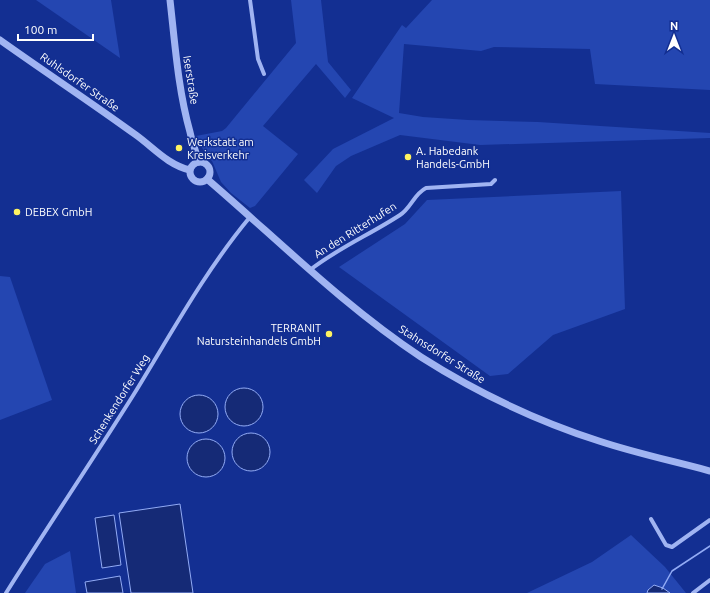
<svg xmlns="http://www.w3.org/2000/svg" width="710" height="593" font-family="Ubuntu,sans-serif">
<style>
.green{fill:#2446b1}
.water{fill:#152a76;stroke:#92abf5}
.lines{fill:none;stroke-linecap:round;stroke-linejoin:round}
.stream{stroke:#92abf5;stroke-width:1.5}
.minor{stroke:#a0b4f2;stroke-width:4}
.tertiary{stroke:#a0b4f2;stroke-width:7}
.poi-dot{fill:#fff361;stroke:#132f92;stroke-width:1.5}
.labels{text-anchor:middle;stroke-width:3;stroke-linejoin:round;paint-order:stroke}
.street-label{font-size:11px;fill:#fff;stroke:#132f92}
.poi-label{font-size:11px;fill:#fff;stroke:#132f92;text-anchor:start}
</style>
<rect width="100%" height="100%" fill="#132f92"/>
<g class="green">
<polygon points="36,0 111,0 120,58"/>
<polygon points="291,0 321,0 328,62 351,90 345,98 316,64 263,126 298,154 255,206 250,208 231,193 221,182 212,161 207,157 196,136 222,131 226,128 296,43"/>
<polygon points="432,0 710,0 710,90 595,84 590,49 494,47 481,51 404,44 399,113 423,117 468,120 538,122 710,133 710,138 480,145 400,135 351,156 336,166 317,193 304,180 333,149 394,118 352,98 402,25 406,28"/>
<polygon points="621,191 625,309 553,335 508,374 490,376 339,267 405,224 427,200"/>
<polygon points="0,276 10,277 52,400 0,420"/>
<polygon points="631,535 665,567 686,593 527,593 592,562"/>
<polygon points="70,551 76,593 25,593 45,564"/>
</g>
<g class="water">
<circle cx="244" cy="407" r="19"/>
<circle cx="199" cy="414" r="19"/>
<circle cx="251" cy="452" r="19"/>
<circle cx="206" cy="458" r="19"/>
<polygon points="180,504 193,593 131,593 119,513"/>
<polygon points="114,515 121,565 102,568 95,518"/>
<polygon points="120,576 123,593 87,593 85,582"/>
<polygon points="654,585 663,588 670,593 647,593 648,590"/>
</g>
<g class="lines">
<polyline class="stream" points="662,589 672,571 710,546"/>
<g class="minor">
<polyline points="250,0 258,59 264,74"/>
<path d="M310 270C338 248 371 234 400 215 411 208 414 194 426 188L491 184 495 180"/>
<polyline points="651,519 666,545 672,547 710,520"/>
<path d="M6 593C48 526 92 461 134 394 171 334 205 271 250 217"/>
<polyline points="693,593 710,580"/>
</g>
<g class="tertiary">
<path d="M170 0C175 44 178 89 190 132 192 142 196 152 199 162"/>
<path d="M0 40C45 72 92 103 136 135 154 148 168 165 190 170"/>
<circle cx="200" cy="172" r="10"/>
<path d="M207 179C277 239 344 306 421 357 476 392 537 421 599 441 635 453 673 461 710 471"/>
</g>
</g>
<g class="poi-dot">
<circle cx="179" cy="148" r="4"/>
<circle cx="408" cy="157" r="4"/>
<circle cx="17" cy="212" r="4"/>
<circle cx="329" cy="334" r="4"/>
</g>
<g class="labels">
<g class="street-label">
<text transform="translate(191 80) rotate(81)" y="4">Iserstraße</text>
<text transform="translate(80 82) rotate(35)" y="4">Ruhlsdorfer Straße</text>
<text transform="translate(355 230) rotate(-32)" y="4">An den Ritterhufen</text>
<text transform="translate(442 354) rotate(32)" y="4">Stahnsdorfer Straße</text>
<text transform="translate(119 399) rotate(-58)" y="4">Schenkendorfer Weg</text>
</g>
<g class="poi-label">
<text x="187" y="146">Werkstatt am<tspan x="187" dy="13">Kreisverkehr</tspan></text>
<text x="416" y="155">A. Habedank<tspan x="416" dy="13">Handels-GmbH</tspan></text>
<text x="25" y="216">DEBEX GmbH</text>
<text x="321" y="332" text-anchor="end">TERRANIT<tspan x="321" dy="13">Natursteinhandels GmbH</tspan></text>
</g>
</g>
<g transform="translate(674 36)" stroke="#132f92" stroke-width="3" paint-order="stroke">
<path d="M0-3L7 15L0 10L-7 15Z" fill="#ffffff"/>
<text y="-6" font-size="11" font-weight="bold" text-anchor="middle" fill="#ffffff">N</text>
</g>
<path d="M18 34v6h75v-6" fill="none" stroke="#ffffff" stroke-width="2"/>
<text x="24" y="34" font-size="12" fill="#ffffff" stroke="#132f92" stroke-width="3" paint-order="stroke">100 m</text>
</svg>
